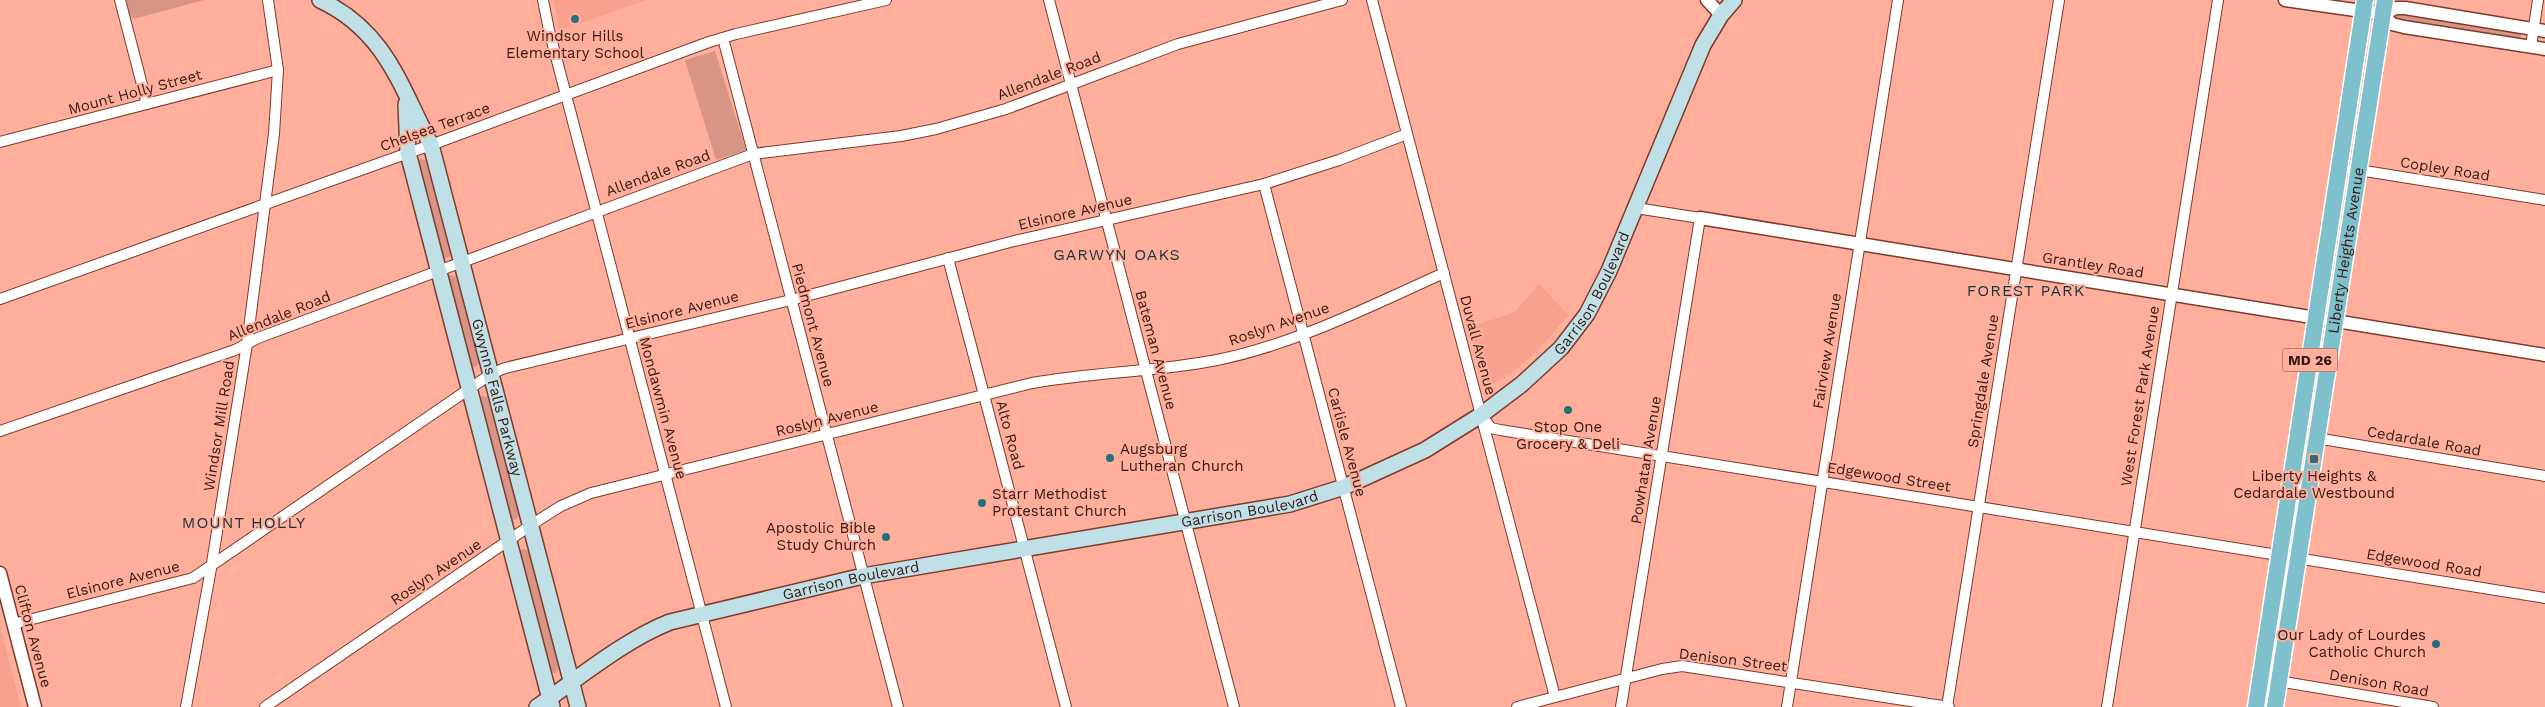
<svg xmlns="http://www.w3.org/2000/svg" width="2545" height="707" font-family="'Work Sans',sans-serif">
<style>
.built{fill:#f8a18c}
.green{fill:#d89585}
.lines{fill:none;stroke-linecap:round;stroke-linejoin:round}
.minor-casing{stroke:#7d3a2a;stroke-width:12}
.tertiary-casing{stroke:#7d3a2a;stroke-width:15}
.secondary-casing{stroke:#7d3a2a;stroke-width:18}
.primary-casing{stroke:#fff;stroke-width:19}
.minor{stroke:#fff;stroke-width:10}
.tertiary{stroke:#fff;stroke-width:12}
.secondary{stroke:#bfe0e6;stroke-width:15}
.primary{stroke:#7fc0cd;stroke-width:16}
.poi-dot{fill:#296e7d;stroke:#ffaf9c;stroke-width:2}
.labels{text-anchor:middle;stroke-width:4;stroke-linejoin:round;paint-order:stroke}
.shield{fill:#ffaf9c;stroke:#72463b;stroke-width:1}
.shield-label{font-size:14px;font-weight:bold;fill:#361912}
.poi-label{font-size:15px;fill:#361912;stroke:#ffaf9c}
.street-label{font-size:15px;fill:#361912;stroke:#ffaf9c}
.neighbourhood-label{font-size:16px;letter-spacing:1px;fill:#16363e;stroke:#ffaf9c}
</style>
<rect width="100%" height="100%" fill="#ffaf9c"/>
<g class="built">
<polygon points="554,0 646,0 559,31"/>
<polygon points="1539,284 1568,315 1541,347 1519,367 1486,389 1468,328 1515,312"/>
<polygon points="0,626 21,707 0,707"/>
</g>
<g class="green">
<polygon points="126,0 204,0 134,19 129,14"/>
<polygon points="2395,12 2521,33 2520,40 2393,19"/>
<polygon points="715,51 746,150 716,160 685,60"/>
<polygon points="420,159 430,161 453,253 447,258 441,257 417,162"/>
<polygon points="450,275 460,277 482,361 475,367 470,366 447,278"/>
<polygon points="482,396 492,398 522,514 515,520 510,519 479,399"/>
<polygon points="522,549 532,551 562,667 555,673 550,672 519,552"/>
</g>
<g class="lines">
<g class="minor-casing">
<g id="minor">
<polyline points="120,0 147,104"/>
<polyline points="543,0 549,30 726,707"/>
<polyline points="1049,0 1234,707"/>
<polyline points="1372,0 1555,697"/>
<polyline points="723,38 898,707"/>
<polyline points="2531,46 2538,0"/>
<polyline points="0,142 278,70"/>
<polyline points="2340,167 2545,200"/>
<polyline points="1264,184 1401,707"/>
<polyline points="948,258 1066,707"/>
<polyline points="0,299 439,142 709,42 736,34 886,0"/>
<polyline points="1481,415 1491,428 1500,430 2545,598"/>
<polyline points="0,431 235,350 258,338 753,154 901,136 936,129 1006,109 1178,44 1342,0"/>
<polyline points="2298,435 2545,476"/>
<polyline points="13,624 193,578 491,374 505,368 791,300 1014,241 1264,184 1339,160 1407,134"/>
<polyline points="2260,678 2433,707"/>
<polyline points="186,707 212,563 247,344 274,134 278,70 268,0"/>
<path d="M265 707 531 525 561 506 591 493 1032 383C1093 372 1156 372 1217 360 1296 344 1370 306 1444 273"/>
<polyline points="1517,707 1662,669 1682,666 1949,707"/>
<polyline points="1621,707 1700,218 1636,208"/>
<polyline points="1787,707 1898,0"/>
<polyline points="1947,707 2059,0"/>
<polyline points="2107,707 2218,0"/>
</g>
</g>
<g class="tertiary-casing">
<g id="tertiary">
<polyline points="1707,0 1721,15"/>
<polyline points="2285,0 2383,14 2396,8 2405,8 2545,31"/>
<polyline points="2383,14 2392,24 2404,27 2545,49"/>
<polyline points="1700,218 2545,355"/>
<polyline points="0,573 35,707"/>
</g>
</g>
<g class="secondary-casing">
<g id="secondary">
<path id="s1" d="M320 0C386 31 400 86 431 145L578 707"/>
<polyline points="406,104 408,153 552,707"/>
<path id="s2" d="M537 707C577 679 626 639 670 622L863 576 1290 504 1344 487 1425 450 1481 415 1522 384 1561 348 1587 314 1609 271 1703 45 1721 15 1734 0"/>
</g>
</g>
<g class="primary-casing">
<g id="primary">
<polyline points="2256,707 2365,0"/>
<path id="s3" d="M2275 707 2385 0"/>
</g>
</g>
<use href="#minor" class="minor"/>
<use href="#tertiary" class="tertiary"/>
<use href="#secondary" class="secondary"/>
<use href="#primary" class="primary"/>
</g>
<g class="poi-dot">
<circle cx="575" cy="19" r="5"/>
<circle cx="1568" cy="410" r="5"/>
<circle cx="1110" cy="458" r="5"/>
<rect x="2309" y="454" width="10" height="10" rx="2.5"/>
<circle cx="982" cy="503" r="5"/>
<circle cx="886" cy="537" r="5"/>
<circle cx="2436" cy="644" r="5"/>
</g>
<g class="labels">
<rect class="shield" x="2282.5" y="348.5" width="55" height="23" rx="4"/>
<g class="shield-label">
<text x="2310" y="365">MD 26</text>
</g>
<g class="poi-label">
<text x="575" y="41">Windsor Hills<tspan x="575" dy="17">Elementary School</tspan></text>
<text x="1568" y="432">Stop One<tspan x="1568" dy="17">Grocery &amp; Deli</tspan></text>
<text x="1120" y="454" text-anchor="start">Augsburg<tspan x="1120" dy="17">Lutheran Church</tspan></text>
<text x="2314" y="481">Liberty Heights &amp;<tspan x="2314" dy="17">Cedardale Westbound</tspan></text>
<text x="992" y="499" text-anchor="start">Starr Methodist<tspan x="992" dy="17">Protestant Church</tspan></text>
<text x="876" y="533" text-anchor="end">Apostolic Bible<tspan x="876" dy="17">Study Church</tspan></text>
<text x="2426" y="640" text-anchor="end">Our Lady of Lourdes<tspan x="2426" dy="17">Catholic Church</tspan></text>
</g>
<g class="street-label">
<text transform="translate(1049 76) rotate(-21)" y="5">Allendale Road</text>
<text transform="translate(135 92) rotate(-15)" y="5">Mount Holly Street</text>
<text transform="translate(435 127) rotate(-20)" y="5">Chelsea Terrace</text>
<text transform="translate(2445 169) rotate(9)" y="5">Copley Road</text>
<text transform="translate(658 173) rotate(-20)" y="5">Allendale Road</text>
<text transform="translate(1075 212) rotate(-13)" y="5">Elsinore Avenue</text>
<text dy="5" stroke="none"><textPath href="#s3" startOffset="462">Liberty Heights Avenue</textPath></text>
<text transform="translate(2093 265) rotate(9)" y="5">Grantley Road</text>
<text dy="5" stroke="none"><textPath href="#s2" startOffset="1169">Garrison Boulevard</textPath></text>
<text transform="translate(682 310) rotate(-14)" y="5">Elsinore Avenue</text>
<text transform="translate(279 316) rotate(-22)" y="5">Allendale Road</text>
<text transform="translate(1279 324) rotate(-19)" y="5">Roslyn Avenue</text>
<text transform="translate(813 325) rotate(75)" y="5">Piedmont Avenue</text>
<text transform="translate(1478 345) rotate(75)" y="5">Duvall Avenue</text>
<text transform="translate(1156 350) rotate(75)" y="5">Bateman Avenue</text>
<text transform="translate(1827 351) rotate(-81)" y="5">Fairview Avenue</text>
<text transform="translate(1983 381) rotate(-81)" y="5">Springdale Avenue</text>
<text transform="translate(2140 396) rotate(-81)" y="5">West Forest Park Avenue</text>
<text dy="5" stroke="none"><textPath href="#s1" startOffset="448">Gwynns Falls Parkway</textPath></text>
<text transform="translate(663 408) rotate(75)" y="5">Mondawmin Avenue</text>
<text transform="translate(827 419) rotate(-14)" y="5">Roslyn Avenue</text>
<text transform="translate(219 426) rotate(-81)" y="5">Windsor Mill Road</text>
<text transform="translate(1010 435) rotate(75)" y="5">Alto Road</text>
<text transform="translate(2424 441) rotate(10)" y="5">Cedardale Road</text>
<text transform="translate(1347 442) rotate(75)" y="5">Carlisle Avenue</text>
<text transform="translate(1646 460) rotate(-81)" y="5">Powhatan Avenue</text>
<text transform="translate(1889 477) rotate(9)" y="5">Edgewood Street</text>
<text dy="5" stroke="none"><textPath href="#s2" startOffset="749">Garrison Boulevard</textPath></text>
<text transform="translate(2424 563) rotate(9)" y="5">Edgewood Road</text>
<text transform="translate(436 572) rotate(-34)" y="5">Roslyn Avenue</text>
<text transform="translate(123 580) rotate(-14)" y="5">Elsinore Avenue</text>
<text dy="5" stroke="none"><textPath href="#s2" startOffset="344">Garrison Boulevard</textPath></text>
<text transform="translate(33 636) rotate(75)" y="5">Clifton Avenue</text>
<text transform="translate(1733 660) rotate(7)" y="5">Denison Street</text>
<text transform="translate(2379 683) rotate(10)" y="5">Denison Road</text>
</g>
<g class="neighbourhood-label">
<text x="1117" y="260">GARWYN OAKS</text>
<text x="2026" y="296">FOREST PARK</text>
<text x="244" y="528">MOUNT HOLLY</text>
</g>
</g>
</svg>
